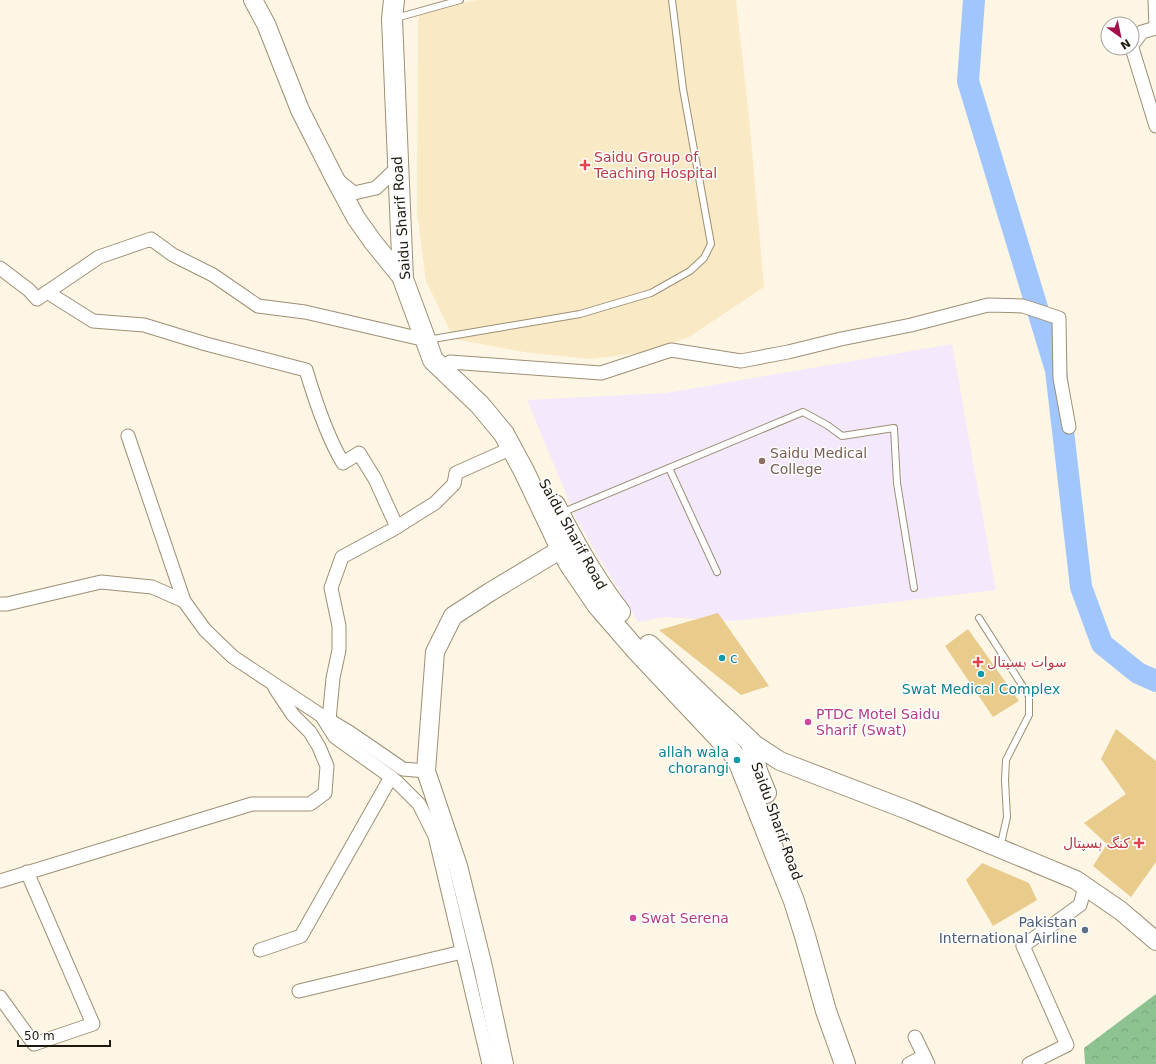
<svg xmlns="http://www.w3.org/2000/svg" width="1156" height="1064" font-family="'DejaVu Sans','Noto Naskh Arabic',sans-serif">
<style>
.built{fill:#fae9c5}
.education{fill:#f4e8fc}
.forest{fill:url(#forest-crowns)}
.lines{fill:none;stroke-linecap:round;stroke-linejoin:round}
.river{stroke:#a1c6fe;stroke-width:22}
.building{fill:#e9cb8b}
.lane-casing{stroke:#9c8f74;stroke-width:8}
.street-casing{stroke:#9c8f74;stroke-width:15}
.secondary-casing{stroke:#9c8f74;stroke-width:20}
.primary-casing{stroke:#9c8f74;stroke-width:22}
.lane{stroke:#fff;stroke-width:6}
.street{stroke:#fff;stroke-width:13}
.secondary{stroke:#fff;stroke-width:18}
.primary{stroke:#fff;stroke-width:20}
.health-dot{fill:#e0444e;stroke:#fff;stroke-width:1.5}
.education-dot{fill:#8d6e63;stroke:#fff;stroke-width:1.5}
.culture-dot{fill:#0f9aa8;stroke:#fff;stroke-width:1.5}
.hotel-dot{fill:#d1479c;stroke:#fff;stroke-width:1.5}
.service-dot{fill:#5c6f8a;stroke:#fff;stroke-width:1.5}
.labels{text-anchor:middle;stroke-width:3;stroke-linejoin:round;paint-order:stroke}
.health-label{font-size:14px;fill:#be3a42;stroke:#fff;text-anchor:start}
.street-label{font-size:14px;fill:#1e190e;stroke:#fff}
.education-label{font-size:14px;fill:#785e54;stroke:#fff;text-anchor:start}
.culture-label{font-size:14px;fill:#0d838f;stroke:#fff;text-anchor:start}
.hotel-label{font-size:14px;fill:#b23c85;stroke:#fff;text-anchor:start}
.service-label{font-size:14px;fill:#4e5e75;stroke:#fff;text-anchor:end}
</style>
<defs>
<pattern id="forest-crowns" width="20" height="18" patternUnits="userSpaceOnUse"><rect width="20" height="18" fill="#8dc291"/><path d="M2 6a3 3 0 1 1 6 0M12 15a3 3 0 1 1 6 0" fill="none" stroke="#79a67c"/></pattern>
</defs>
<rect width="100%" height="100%" fill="#fef6e4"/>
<polygon class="built" points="477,0 736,0 749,116 764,287 689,337 647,352 590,359 524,352 454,339 426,281 417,213 418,21 420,12"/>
<polygon class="education" points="952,344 996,590 734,621 664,617 638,622 578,522 527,400 666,393"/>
<polygon class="forest" points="1156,994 1156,1064 1085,1064 1084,1048"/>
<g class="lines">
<polyline class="river" points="974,0 968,81 1056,370 1081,587 1102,644 1138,673 1156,681"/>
</g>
<g class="building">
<polygon points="718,613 769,686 741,695 659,630"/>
<polygon points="968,629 1019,701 993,717 945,646"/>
<polygon points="1116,729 1156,761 1156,862 1131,897 1093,866 1107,844 1084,823 1126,794 1101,759"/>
<polygon points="982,863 1029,883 1037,900 993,926 966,880"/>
</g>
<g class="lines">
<g class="lane-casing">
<g id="lane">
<polyline points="396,18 460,0"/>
<polyline points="427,340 580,314 651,293 690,271 704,258 711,244 683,89 672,0"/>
<polyline points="669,468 717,572"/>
<polyline points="561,513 803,412 827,425 842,436 894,428 897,483 914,588"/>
<polyline points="979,618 1029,696 1029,715 1006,760 1005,780 1007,817 1000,848"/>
</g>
</g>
<g class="street-casing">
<g id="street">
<polyline points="1132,45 1142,32 1156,28 1155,0"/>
<polyline points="1132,48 1156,126"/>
<polyline points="339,181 354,193 376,188 398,167"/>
<polyline points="0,268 29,290 37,299 99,257 151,239 173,255 213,275 258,306 305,312 426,340"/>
<path d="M47 292 93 321 144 325 206 344 306 370C315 400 327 437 343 463L359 453 375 479 397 527"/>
<polyline points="450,362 601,373 671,350 741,361 788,352 841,339 911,325 988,305 1023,306 1059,318 1060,378 1069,427"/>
<polyline points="128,436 184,601 205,630 233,657 322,716 349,732 403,769 426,771"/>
<polyline points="0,604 7,604 101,582 152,587 184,601"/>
<polyline points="323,718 335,737 391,777 399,784 419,804 435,836 489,1064"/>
<polyline points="329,720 333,678 339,650 339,626 331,588 342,557 392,530 435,503 454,484 456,473 512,448"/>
<polyline points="0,881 252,804 310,804 325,793 327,766 319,747 310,732 293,715 275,688"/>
<polyline points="260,950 301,936 391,777"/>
<polyline points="299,991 462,952"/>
<polyline points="0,997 34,1044 93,1024 27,872"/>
<polyline points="915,1037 928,1064"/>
<polyline points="909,1064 924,1056"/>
<polyline points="1029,1064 1067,1045 1023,946 1080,905 1085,887"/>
</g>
</g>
<g class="secondary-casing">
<g id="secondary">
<polyline points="253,0 266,24 300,110 334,177 356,218 373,242 403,279"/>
<polyline points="751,742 780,761 910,811 1076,880 1121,911 1156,941"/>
<polyline points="504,1064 483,967 458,866 426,771 435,652 453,616 490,592 573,542"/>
</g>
</g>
<g class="primary-casing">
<g id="primary">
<polyline points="394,0 392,19 403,279 433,360 480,405 504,434 524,471 561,549 570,565 598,606 637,651 732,752 739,763 794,901 805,936 826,1011 845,1064"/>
<path d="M555 505C573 541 595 580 620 612"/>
<polyline points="649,645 708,702 751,742 757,771 766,793"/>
</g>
</g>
<use href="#lane" class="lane"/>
<use href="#street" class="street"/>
<use href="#secondary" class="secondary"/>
<use href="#primary" class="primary"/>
</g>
<g class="health-dot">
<path d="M583 159h4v4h4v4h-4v4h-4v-4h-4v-4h4z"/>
<path d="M976 656h4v4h4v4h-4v4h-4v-4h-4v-4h4z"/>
<path d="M1137 837h4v4h4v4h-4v4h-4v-4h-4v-4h4z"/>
</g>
<circle class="education-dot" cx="762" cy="461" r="4"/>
<g class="culture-dot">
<circle cx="722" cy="658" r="4"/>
<circle cx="981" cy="674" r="4"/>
<circle cx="737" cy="760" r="4"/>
</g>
<g class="hotel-dot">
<circle cx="808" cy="722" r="4"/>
<circle cx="633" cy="918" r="4"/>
</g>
<circle class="service-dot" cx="1085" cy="930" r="4"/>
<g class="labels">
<g class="health-label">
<text x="594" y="162">Saidu Group of<tspan x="594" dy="16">Teaching Hospital</tspan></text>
<text x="987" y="667">سوات ہسپتال</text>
<text x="1130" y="848" text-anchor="end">کنگ ہسپتال</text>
</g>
<g class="street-label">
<text transform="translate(401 218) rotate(-94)" y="5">Saidu Sharif Road</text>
<text transform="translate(573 534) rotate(61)" y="5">Saidu Sharif Road</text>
<text transform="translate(777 821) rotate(70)" y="5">Saidu Sharif Road</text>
</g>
<g class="education-label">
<text x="770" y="458">Saidu Medical<tspan x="770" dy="16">College</tspan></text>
</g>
<g class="culture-label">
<text x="730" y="663">c</text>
<text x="981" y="694" text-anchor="middle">Swat Medical Complex</text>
<text x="729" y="757" text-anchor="end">allah wala<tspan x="729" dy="16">chorangi</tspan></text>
</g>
<g class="hotel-label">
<text x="816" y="719">PTDC Motel Saidu<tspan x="816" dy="16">Sharif (Swat)</tspan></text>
<text x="641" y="923">Swat Serena</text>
</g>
<g class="service-label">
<text x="1077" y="927">Pakistan<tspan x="1077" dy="16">International Airline</tspan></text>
</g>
</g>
<g transform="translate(1120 36) rotate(147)"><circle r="19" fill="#ffffff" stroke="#a5a39f"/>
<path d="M0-3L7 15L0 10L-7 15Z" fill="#a5104a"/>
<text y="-6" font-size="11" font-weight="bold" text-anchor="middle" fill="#1e190e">N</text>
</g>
<path d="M18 1040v6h92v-6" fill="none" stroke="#1e190e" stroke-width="2"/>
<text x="24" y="1040" font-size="12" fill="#1e190e" stroke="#ffffff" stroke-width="3" paint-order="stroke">50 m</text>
</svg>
